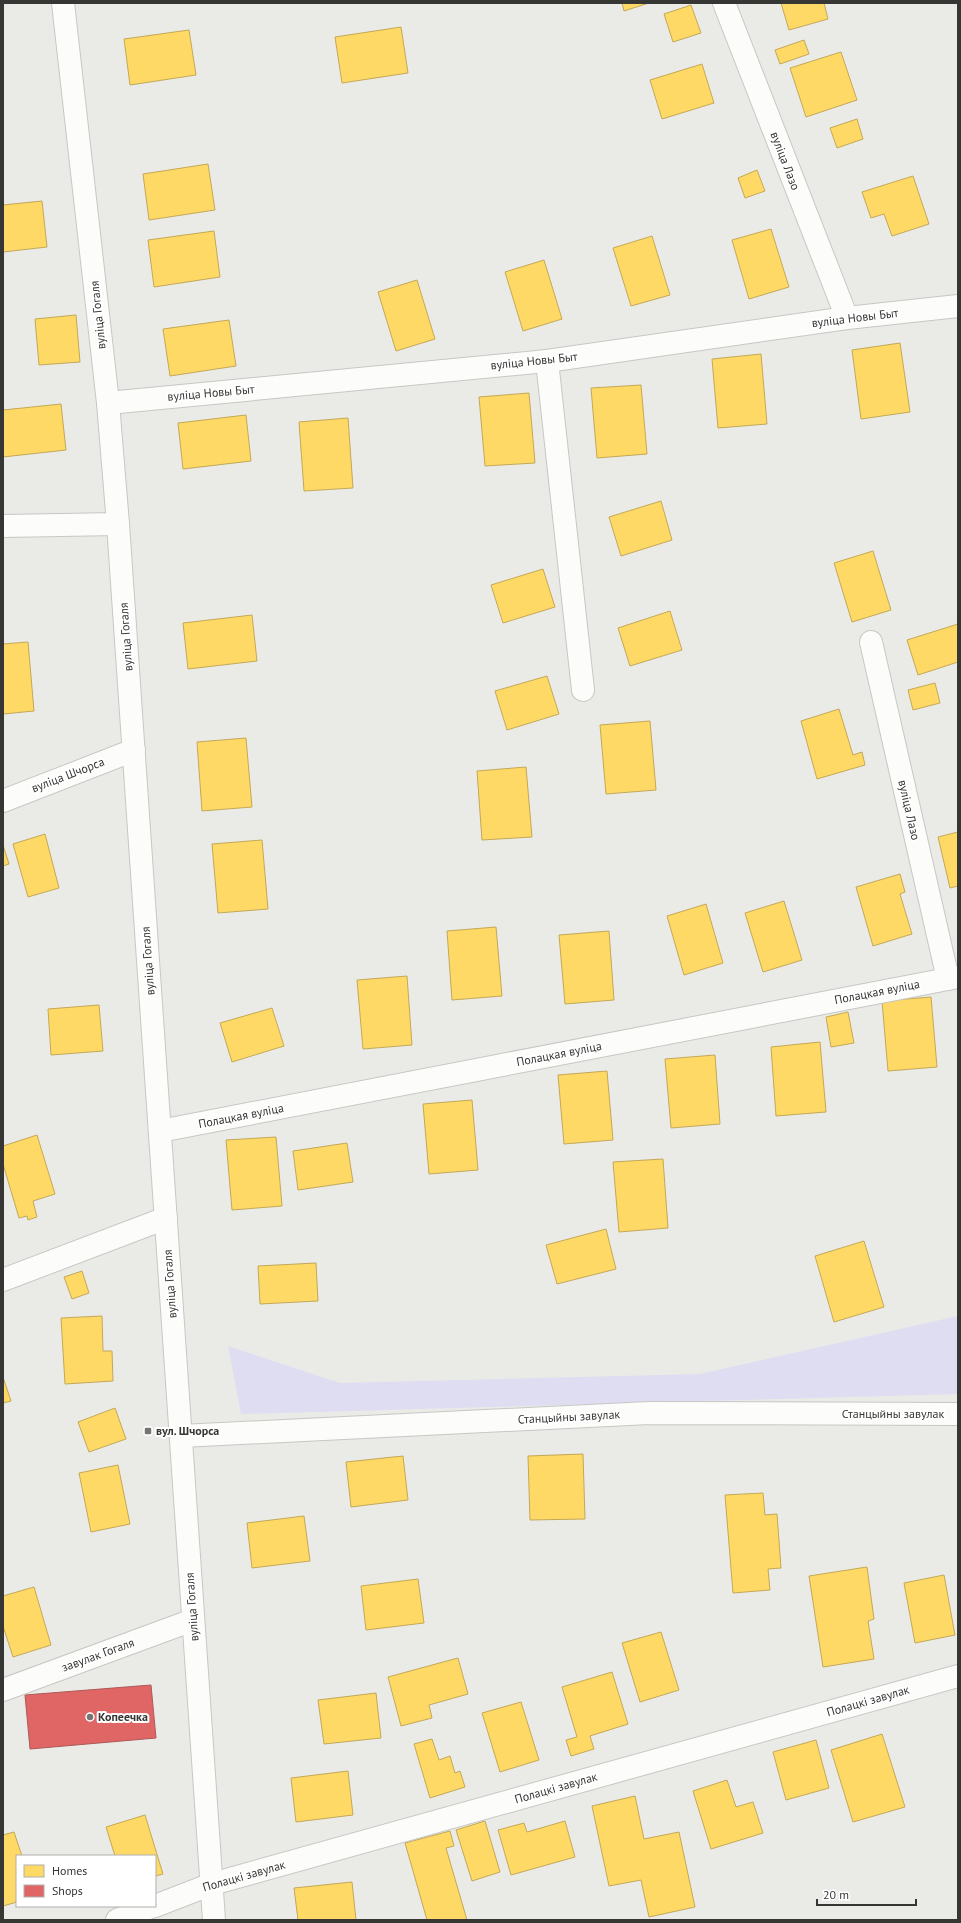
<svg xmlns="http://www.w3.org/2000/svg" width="961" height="1923" font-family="'PT Sans',sans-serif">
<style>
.green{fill:#dfddf2}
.homes{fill:#ffd966;stroke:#c3a857}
.shops{fill:#e06666;stroke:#ad5857}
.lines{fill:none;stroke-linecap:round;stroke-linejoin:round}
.minor-casing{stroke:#c7c7c4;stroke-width:24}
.major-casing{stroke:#c7c7c4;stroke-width:24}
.minor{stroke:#fcfcfb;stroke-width:22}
.major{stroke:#fcfcfb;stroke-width:22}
.poi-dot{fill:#757673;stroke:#fff;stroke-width:1.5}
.labels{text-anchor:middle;stroke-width:4;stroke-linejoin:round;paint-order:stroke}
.street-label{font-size:12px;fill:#363734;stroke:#fff}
.poi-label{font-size:12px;font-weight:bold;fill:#363734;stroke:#fff;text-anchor:start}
</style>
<rect width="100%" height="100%" fill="#eaebe7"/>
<polygon class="green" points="958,1316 958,1394 241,1414 228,1346 340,1383 700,1374"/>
<g class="homes">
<polygon points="622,3 649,3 624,11"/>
<polygon points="781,3 824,3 828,19 789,30"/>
<polygon points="691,5 701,33 673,42 664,14"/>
<polygon points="401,27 408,73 342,83 335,37"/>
<polygon points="189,30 196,75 130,85 124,39"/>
<polygon points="804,40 809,54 780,64 775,50"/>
<polygon points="841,52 857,100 806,117 790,68"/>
<polygon points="702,64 714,103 662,119 650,80"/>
<polygon points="857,119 863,139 837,148 830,128"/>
<polygon points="208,164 215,210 149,220 143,174"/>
<polygon points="757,170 765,191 745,198 738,178"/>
<polygon points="913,176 929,224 892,236 884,214 871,218 862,192"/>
<polygon points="42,201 47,247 3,252 3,205"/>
<polygon points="771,229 789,287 749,299 732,240"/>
<polygon points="214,231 220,277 154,287 148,240"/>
<polygon points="652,236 670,295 631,306 613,248"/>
<polygon points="544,260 562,319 523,331 505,272"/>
<polygon points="417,280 435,339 396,351 378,292"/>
<polygon points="76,315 80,362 39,365 35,319"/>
<polygon points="229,320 236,366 170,376 163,329"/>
<polygon points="900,343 910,412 861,419 852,350"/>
<polygon points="761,354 767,424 718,428 712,359"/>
<polygon points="641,385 647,454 597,458 591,388"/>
<polygon points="529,393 535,463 485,466 479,397"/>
<polygon points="61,404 66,450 3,457 3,410"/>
<polygon points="246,415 251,461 183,469 178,423"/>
<polygon points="348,418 353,488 304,491 299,422"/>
<polygon points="661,501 672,540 621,556 609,517"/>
<polygon points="873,551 891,610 852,622 834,563"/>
<polygon points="543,569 555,607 503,623 491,585"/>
<polygon points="670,611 682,650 630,666 618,628"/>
<polygon points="252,615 257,661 188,669 183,623"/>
<polygon points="958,624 958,662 918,675 907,640"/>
<polygon points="28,642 34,711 3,714 3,644"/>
<polygon points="547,676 559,714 507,730 495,691"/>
<polygon points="935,683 940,703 913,710 908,690"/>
<polygon points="839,709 853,755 862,752 865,765 817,779 801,721"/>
<polygon points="650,721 656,790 606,794 600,725"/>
<polygon points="246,738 252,807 202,811 197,742"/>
<polygon points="526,767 532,837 482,840 477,771"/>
<polygon points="958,832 958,886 950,888 938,837"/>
<polygon points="45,834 59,888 28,897 13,844"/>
<polygon points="262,840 268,909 218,913 212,844"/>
<polygon points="3,845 9,864 3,866"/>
<polygon points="900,874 905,892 900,894 912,934 873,946 856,887"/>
<polygon points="784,901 802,960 763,972 745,913"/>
<polygon points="706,904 723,963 684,975 667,916"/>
<polygon points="496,927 502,996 452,1000 447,931"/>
<polygon points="609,931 614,1000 565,1004 559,935"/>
<polygon points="407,976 412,1045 363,1049 357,980"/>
<polygon points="931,997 937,1067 888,1071 882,1001"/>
<polygon points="99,1005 103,1051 51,1055 48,1009"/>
<polygon points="272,1008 284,1046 232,1062 220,1023"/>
<polygon points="848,1012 854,1043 831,1047 826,1017"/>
<polygon points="820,1042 826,1112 776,1116 771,1047"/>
<polygon points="715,1055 720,1124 671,1128 665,1059"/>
<polygon points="607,1071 613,1140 564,1144 558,1075"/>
<polygon points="472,1100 478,1170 429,1174 423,1104"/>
<polygon points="37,1135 55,1194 33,1201 37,1217 28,1220 27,1216 19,1218 3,1164 3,1146"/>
<polygon points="276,1137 282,1206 232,1210 226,1140"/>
<polygon points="347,1143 353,1182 298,1190 293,1151"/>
<polygon points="663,1159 668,1228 619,1232 613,1162"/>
<polygon points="606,1229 616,1269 557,1284 546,1245"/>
<polygon points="864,1241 884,1307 834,1322 815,1256"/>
<polygon points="316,1263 318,1301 260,1304 258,1266"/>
<polygon points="82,1271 89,1293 72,1299 64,1277"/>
<polygon points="102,1316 103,1351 112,1351 113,1381 65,1384 61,1318"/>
<polygon points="3,1377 11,1401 3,1403"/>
<polygon points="115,1408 126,1439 89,1452 78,1422"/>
<polygon points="583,1454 585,1519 530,1520 528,1456"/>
<polygon points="403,1456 408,1500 351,1507 346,1462"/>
<polygon points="118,1465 130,1524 91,1532 79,1473"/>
<polygon points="763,1493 765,1515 777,1514 781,1568 768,1569 770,1590 733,1593 725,1495"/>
<polygon points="304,1516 310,1561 252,1568 247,1523"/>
<polygon points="867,1567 874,1619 868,1621 874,1659 823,1667 809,1576"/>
<polygon points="944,1575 955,1635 915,1643 904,1583"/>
<polygon points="418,1579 424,1623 366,1630 361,1586"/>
<polygon points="34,1587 51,1645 13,1657 3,1626 3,1596"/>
<polygon points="661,1632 679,1690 640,1702 622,1643"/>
<polygon points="458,1658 468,1694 429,1705 432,1718 401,1726 388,1677"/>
<polygon points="612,1672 628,1724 590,1736 594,1749 571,1756 566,1740 577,1737 562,1687"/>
<polygon points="376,1693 381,1738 324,1744 318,1700"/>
<polygon points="521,1702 539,1760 500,1772 482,1713"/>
<polygon points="882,1734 905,1807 853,1822 831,1750"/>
<polygon points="432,1739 439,1760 450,1756 455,1773 460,1771 465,1787 430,1798 414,1744"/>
<polygon points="816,1740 829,1788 786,1800 773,1752"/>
<polygon points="348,1771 353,1815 296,1822 291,1778"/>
<polygon points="727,1780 736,1807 753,1802 763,1833 711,1849 693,1791"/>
<polygon points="635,1796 644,1839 679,1832 695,1907 649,1917 641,1880 609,1886 592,1806"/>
<polygon points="145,1815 163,1874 155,1876 155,1856 115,1856 106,1827"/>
<polygon points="485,1821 500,1872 472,1881 456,1830"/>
<polygon points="565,1821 575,1857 511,1875 498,1830 524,1823 527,1832"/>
<polygon points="450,1831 454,1846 446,1848 467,1920 427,1920 405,1843"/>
<polygon points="14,1832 22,1856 17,1856 17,1902 3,1906 3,1835"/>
<polygon points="352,1882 356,1920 298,1920 294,1888"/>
</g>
<polygon class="shops" points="151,1685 156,1738 30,1749 25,1695"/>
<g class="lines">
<g class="minor-casing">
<g id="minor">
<polyline points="724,3 847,318"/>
<polyline points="547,361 583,690"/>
<polyline points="108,403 547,361 847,318 958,306"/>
<polyline points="3,526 118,524"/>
<polyline points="871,642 948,979"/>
<polyline points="3,801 134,750"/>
<polyline points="160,1131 958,977"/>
<polyline points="3,1280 166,1218"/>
<polyline points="181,1436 649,1413 958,1414"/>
<polyline points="3,1690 193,1620"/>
<polyline points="155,1906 212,1884 958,1676"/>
<polyline points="117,1920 154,1906"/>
</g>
</g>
<g class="major-casing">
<polyline id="major" points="63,3 108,403 118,524 214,1920"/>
</g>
<use href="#minor" class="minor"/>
<use href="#major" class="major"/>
</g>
<g class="poi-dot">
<rect x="144" y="1427" width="8" height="8" rx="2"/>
<circle cx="90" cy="1717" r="4"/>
</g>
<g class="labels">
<g class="street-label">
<text transform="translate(785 161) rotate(69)" y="4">вуліца Лазо</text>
<text transform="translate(98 315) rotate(-96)" y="4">вуліца Гогаля</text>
<text transform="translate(855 318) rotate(-7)" y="4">вуліца Новы Быт</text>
<text transform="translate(534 361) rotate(-6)" y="4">вуліца Новы Быт</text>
<text transform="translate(211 393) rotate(-5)" y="4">вуліца Новы Быт</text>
<text transform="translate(126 637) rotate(-94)" y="4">вуліца Гогаля</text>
<text transform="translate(68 775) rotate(-21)" y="4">вуліца Шчорса</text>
<text transform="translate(909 810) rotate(77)" y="4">вуліца Лазо</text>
<text transform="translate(148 961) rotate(-94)" y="4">вуліца Гогаля</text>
<text transform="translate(877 992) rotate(-11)" y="4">Полацкая вуліца</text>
<text transform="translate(559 1054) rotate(-11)" y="4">Полацкая вуліца</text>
<text transform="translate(241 1116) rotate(-11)" y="4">Полацкая вуліца</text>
<text transform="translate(170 1284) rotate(-94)" y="4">вуліца Гогаля</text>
<text x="893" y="1418">Станцыйны завулак</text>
<text transform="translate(569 1417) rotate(-3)" y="4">Станцыйны завулак</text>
<text transform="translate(192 1607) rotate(-94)" y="4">вуліца Гогаля</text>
<text transform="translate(98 1655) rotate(-20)" y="4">завулак Гогаля</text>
<text transform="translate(868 1701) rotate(-16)" y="4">Полацкі завулак</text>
<text transform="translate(556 1788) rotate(-16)" y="4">Полацкі завулак</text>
<text transform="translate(244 1876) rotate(-16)" y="4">Полацкі завулак</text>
</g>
<g class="poi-label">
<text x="156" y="1435">вул. Шчорса</text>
<text x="98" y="1721">Копеечка</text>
</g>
</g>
<rect width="961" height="1923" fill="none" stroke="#363734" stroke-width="8"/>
<rect x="16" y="1855" width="140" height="52" fill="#ffffff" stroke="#afafae"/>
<rect x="24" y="1865" width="20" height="12" fill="#ffd966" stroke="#afafae"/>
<text x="52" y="1875" font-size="12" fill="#363734">Homes</text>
<rect x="24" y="1885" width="20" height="12" fill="#e06666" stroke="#afafae"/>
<text x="52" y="1895" font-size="12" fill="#363734">Shops</text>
<path d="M817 1899v6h99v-6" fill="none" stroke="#363734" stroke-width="2"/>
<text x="823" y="1899" font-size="12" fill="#363734" stroke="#ffffff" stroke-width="3" paint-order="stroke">20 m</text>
</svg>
